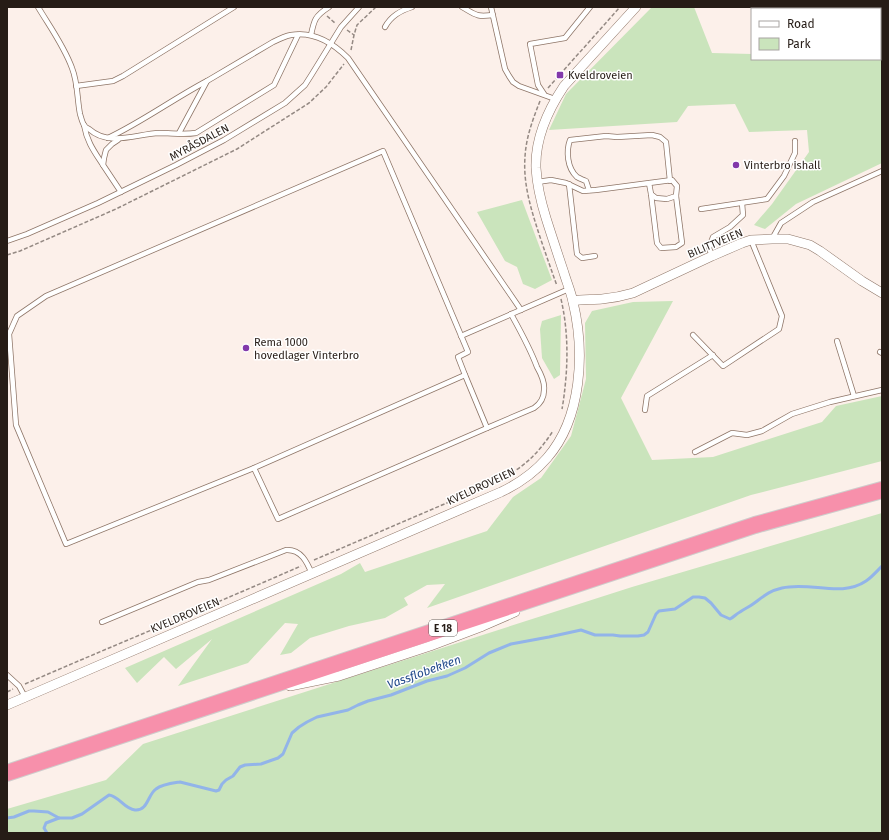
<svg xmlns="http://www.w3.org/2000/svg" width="889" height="840" font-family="'Fira Sans',sans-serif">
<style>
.green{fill:#cae4bc}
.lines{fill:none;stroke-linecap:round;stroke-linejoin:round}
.stream{stroke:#92b4e9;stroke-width:3}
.lane-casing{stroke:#8e7567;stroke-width:6}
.street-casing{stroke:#8e7567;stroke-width:10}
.highway-casing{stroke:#cfcdcc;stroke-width:18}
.path{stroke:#948983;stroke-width:1.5;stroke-dasharray:4 2;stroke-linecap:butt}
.lane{stroke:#fff;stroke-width:4.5}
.street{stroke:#fff;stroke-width:9}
.highway{stroke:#f790ab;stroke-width:16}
.poi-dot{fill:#8239ab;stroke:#fff;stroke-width:1.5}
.labels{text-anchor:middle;stroke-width:3;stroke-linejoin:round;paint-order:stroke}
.shield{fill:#fff;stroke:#67605c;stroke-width:1}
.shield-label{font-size:10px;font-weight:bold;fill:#261c16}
.poi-label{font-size:11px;fill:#261c16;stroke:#fff;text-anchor:start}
.street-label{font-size:11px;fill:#261c16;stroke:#fff}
.water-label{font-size:12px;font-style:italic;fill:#254d8d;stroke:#fff}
</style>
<rect width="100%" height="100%" fill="#fcf0ea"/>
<g class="green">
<polygon points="652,7 694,7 712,53 752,54 752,59 880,59 880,56 882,55 882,163 796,204 765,229 754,225 772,204 809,152 807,130 749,132 735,104 688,106 677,122 549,130 566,94"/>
<polygon points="522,200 552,280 535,289 523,284 517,267 505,261 477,212"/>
<polygon points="673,301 621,398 652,460 713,457 822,422 836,406 882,396 882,461 751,495 427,608 445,584 427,585 404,598 408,605 385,618 349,626 310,638 291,653 280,655 298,624 285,623 248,663 178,686 212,639 176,669 164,657 137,683 125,668 341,574 360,563 365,572 487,531 513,497 541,478 571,436 586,379 585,323 592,311 633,302"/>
<polygon points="561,315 560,375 554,379 542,358 540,329 542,321"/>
<polygon points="882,513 882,833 7,833 7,809 106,780 143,744 632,587"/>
</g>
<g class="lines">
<g class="stream">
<path d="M7 818 14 817 29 811H34L48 812 59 818H72L82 814 109 795C119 796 124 809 135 810 148 811 148 794 156 789 162 784 173 783 180 782L216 791 219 790 222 784 226 780 233 776 240 767 245 765 261 764 278 758 283 754 292 733 299 727 307 722 317 717 348 710 358 705 368 701 391 695 427 681 447 676 465 668 489 653 511 644 549 637 581 630 595 635H613L620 636H638L644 635 648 632 656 614 659 611 675 609 693 597H699L705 598 711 603 721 615 730 619C734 617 736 614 740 612 744 609 749 607 753 604 764 596 769 591 782 588 810 581 841 598 866 581 872 577 877 571 882 566"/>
<polyline points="47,833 44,828 46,823 59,818"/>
</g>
<g class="lane-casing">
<g id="lane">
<path d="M38 7C50 27 64 46 72 68 78 83 77 99 80 114 81 117 82 122 84 125 85 127 87 128 89 129 109 147 136 134 159 133 172 133 184 135 196 133L274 85 298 35"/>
<path d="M462 7C476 15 476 17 493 15"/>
<polyline points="491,7 505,69 509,76 513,82 519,86 555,99"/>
<path d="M385 27C391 16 400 11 412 7"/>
<path d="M311 35C314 20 315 16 329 7"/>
<polyline points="76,86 113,81 123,76 234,7"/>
<polyline points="544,94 538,85 530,44 565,38 590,7"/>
<path d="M84 125C87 142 94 151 103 165"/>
<path d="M179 133 207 81 273 42C279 39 285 36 291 35 314 31 333 43 348 58L521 310"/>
<path d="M108 138C142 122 173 99 207 81"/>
<polyline points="118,140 112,144 106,150 104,158 103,165 121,192"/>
<polygon points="383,151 468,352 458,357 465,375 254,468 66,544 16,425 9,334 17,316 46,296"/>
<polyline points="537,182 551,180 566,183 583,191 596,190 672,180 677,186 676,196 667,199 656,198 651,194 649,183"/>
<polyline points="569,184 577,254 582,258 595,256"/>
<path d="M589 190 586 181C583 180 579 178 577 177 567 168 566 151 570 140L606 136 617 137 652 135 660 137 666 142 670 181"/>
<polyline points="651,194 657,243 661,248 676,247 682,243 676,196"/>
<polyline points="701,209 767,199 784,176 795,153 795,141"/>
<polyline points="772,239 781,223 813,202 882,171"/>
<polyline points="7,241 27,234 98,203 176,165 224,140 285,103 305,85 312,74 341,27 359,7"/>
<polyline points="712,256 709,248 713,237 730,227 743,215 742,203"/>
<polyline points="693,335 723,366 779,329 782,316 751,240"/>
<polyline points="461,336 569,289"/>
<polyline points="837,341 854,396"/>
<polyline points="880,352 882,353"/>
<polyline points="645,410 647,396 713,355"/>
<path d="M487 428 534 408C540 404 544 398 544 390 545 382 541 374 537 367 530 348 521 332 511 314"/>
<polyline points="695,452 732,433 747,435 762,431 792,414 830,402 882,390"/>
<polyline points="254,468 278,519 487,428 465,375"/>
<path d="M102 622 198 582 209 580 286 550C301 549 307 562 312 574"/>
<polyline points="7,675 19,686 25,697"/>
</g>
</g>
<g class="street-casing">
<g id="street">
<path d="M573 301C582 299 592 300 602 299 613 298 623 296 633 293L712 256 742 243 751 240 772 239H788L810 245 820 251 862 281 882 293"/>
<polyline points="290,686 339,676 430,646 483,626 515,612"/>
<path d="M7 705 501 492C518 484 534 473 547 458 582 418 585 352 573 302 571 292 567 283 564 273 558 255 552 237 546 218 541 202 537 185 536 168 535 139 548 110 564 86L636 7"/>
</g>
</g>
<g class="highway-casing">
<polyline id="highway" points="7,773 755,525 882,490"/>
</g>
<g class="path">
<polyline points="327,16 335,23"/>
<polyline points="347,30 354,35"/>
<polyline points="351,50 354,35 357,25 376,7"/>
<polyline points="548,88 620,7"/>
<path d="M540 101C533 119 526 137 525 157 523 184 531 209 539 234 545 252 551 269 557 286"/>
<polyline points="7,255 20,251 116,209 237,149 309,103 326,87 344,64"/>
<path d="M561 299C567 325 568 351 566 377 565 388 564 398 562 409"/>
<path d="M314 560 498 481C524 467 537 455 553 431"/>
<path d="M25 684C117 644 210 606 301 566"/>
<polyline points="7,692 13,689"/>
</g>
<use href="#lane" class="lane"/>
<use href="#street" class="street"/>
<use href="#highway" class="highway"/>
</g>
<g class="poi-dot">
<rect x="556" y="71" width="8" height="8" rx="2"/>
<circle cx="736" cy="165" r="4"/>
<circle cx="246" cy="348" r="4"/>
</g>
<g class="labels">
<rect class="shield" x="429" y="620" width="28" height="16" rx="3"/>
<g class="shield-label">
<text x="443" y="632">E 18</text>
</g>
<g class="poi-label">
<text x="568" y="79">Kveldroveien</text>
<text x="744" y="169">Vinterbro ishall</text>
<text x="254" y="346">Rema 1000<tspan x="254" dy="13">hovedlager Vinterbro</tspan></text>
</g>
<g class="street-label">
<text transform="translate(199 142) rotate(-28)" y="4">MYRÅSDALEN</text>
<text transform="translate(715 243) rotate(-23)" y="4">BILITTVEIEN</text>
<text transform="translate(481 486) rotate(-25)" y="4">KVELDROVEIEN</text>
<text transform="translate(185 615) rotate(-23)" y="4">KVELDROVEIEN</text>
</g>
<g class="water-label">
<text transform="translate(424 672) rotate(-20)" y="4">Vassflobekken</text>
</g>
</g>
<rect width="889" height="840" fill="none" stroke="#261c16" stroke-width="16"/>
<rect x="751" y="8" width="130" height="52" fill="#ffffff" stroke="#a8a4a2"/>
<rect x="759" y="21" width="20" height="6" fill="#ffffff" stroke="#a8a4a2"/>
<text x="787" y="28" font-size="12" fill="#261c16">Road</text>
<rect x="759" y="38" width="20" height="12" fill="#cae4bc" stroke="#a8a4a2"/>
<text x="787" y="48" font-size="12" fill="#261c16">Park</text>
</svg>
